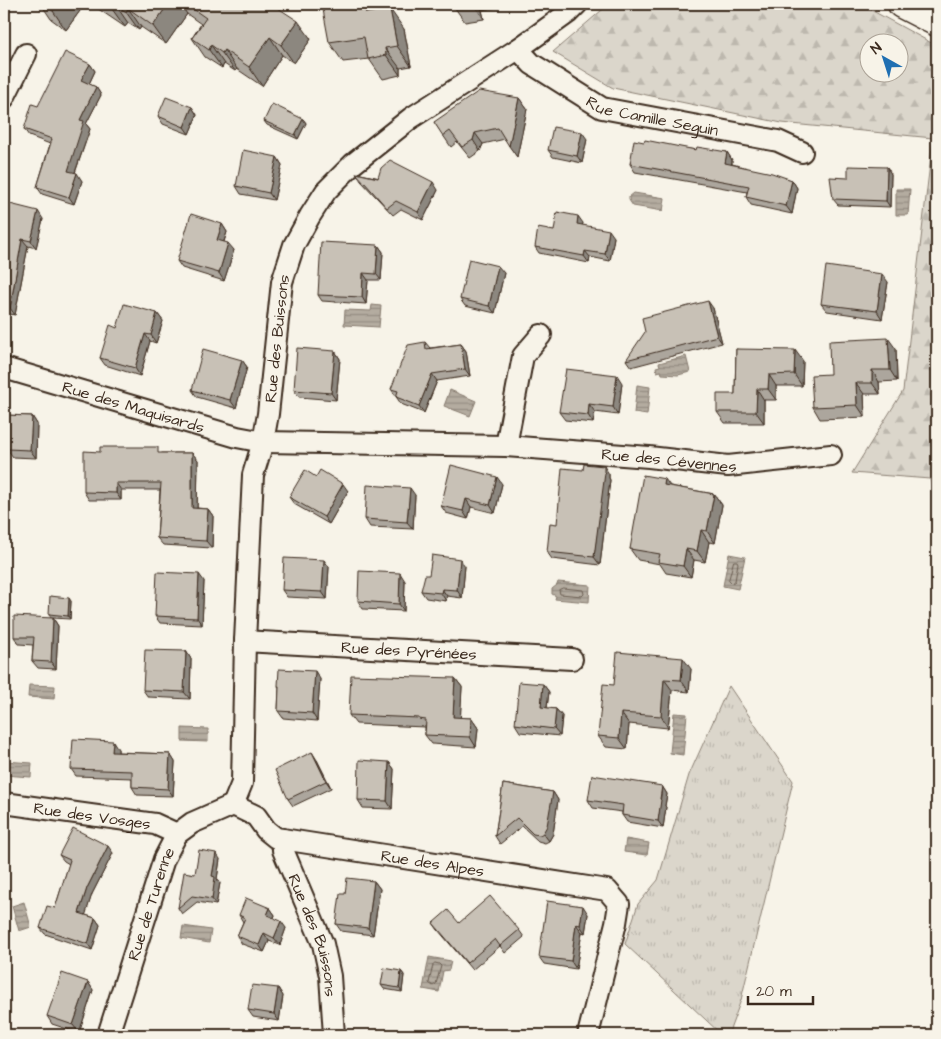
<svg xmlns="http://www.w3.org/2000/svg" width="941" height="1039" font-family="'Architects Daughter',sans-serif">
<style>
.grass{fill:url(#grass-tufts);stroke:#8b8074}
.forest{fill:url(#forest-firs);stroke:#8b8074;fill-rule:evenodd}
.water{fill:url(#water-rules);stroke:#84786c}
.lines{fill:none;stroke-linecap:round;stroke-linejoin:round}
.shore{stroke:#6b5e52;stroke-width:1}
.street-casing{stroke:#3b2a1e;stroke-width:24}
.secondary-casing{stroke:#3b2a1e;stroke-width:31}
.street{stroke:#f7f3e8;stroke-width:20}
.secondary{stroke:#f7f3e8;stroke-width:28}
.wall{fill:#aca69d;stroke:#3b2a1e}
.shaded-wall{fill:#8c877f;stroke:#3b2a1e}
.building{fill:#c8c1b6;stroke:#3b2a1e}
.labels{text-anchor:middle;stroke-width:4.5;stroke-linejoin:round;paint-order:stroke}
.street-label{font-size:16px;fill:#3b2a1e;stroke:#f7f3e8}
</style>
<defs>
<pattern id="grass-tufts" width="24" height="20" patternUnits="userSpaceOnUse" patternTransform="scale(1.25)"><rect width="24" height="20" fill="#dbd6cb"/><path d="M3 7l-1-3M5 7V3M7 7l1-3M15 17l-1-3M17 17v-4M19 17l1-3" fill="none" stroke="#bdb8ae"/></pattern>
<pattern id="forest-firs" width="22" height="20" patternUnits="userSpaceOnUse" patternTransform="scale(1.25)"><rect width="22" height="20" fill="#dbd6cb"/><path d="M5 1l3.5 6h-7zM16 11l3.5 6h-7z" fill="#bdb8ae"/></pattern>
<pattern id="water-rules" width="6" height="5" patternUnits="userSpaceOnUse" patternTransform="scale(1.25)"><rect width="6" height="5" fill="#b4aca0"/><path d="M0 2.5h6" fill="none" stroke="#948c82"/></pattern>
</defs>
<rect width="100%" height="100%" fill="#f7f3e8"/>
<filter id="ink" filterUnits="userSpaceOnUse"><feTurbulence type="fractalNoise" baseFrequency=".02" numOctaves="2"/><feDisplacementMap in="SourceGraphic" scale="10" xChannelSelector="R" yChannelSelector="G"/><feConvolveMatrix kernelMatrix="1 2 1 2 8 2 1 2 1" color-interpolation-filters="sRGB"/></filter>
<g filter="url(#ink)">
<polygon class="grass" points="729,686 793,781 741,1000 728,1035 722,1035 625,944 638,904 658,880 689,775"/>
<path class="forest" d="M609 4H860L937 46V504L930 479 852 473 903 391 933 138 782 123 613 88 553 52ZM868 42H898V72H868Z"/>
<g class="water">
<polygon points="896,189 910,189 908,215 896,215"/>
<polygon points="634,193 665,198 663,211 633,206 629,200 629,197"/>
<polygon points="372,305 381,306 379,327 344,325 345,310 371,311"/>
<polygon points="686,356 690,372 678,375 662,374 661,371 657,372 656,367 660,366 659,363"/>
<polygon points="637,385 650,387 647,415 634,413"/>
<polygon points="450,390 476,401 470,416 444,406"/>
<polygon points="729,554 745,557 738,589 723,586"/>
<polygon points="558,582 590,585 589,602 555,599 556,596 552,594 552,589 557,585"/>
<polygon points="29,685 55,686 54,699 28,697"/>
<polygon points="674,713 687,714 683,755 670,753"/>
<polygon points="182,728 208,729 208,742 182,741"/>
<polygon points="5,761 32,763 31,777 4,775"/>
<polygon points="626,839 649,843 647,855 624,852"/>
<polygon points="24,902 31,927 19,931 12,906"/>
<polygon points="183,926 211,930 209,943 181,938"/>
<polygon points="429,957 451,961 449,970 443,971 439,992 423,989"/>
</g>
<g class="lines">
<g class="shore">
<polygon points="734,561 737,561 738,563 735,581 732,583 729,580"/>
<polygon points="563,588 583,590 584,594 582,596 560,594 559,590"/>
<polygon points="435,963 439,964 441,966 436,984 433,986 429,983 433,965"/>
</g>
<g class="street-casing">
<g id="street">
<path id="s1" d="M518 49 532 64 602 108 778 141 802 152"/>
<polyline points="4,98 26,54"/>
<path id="s2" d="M4 368 237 437 263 442 506 446 649 457 728 466 831 455"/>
<polyline points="506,446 523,356 541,335"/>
<path id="s3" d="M245 641 572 659"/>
<path id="s4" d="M4 803 155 824 177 834"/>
<path id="s5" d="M233 805 242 783 245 641 253 475 263 442 268 414 282 282 294 245 310 216 326 191 353 164 411 118 518 49 568 13 577 4"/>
<path id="s6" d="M233 805 256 816 266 830 276 838 607 890 619 904 616 923 588 1035"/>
<path id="s7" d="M283 839V850L323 944 330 976 334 1035"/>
<path id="s8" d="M108 1035 164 859 177 834 192 823 233 805"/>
</g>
</g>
<g class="secondary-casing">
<polyline id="secondary" points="902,4 937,22"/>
</g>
<use href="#street" class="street"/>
<use href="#secondary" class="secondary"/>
</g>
<g class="wall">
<polygon points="41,4 85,4 66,30 51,19"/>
<polygon points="91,4 272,4 311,39 294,63 282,55 262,86 237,69 235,71 224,64 222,68 205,57 192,38 201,24 187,14 166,44 141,27 139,30 128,23 125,27"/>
<polygon points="326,4 374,4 376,11 404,29 411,66 400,68 400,75 383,79 369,59 343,62 329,42"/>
<polygon points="452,4 493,4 494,8 482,10 484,19 465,22"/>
<polygon points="90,64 95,71 89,84 96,87 101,95 86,124 90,129 75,173 82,181 74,204 42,194 37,187 50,144 29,136 24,129 38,106"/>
<polygon points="519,98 527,109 517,157 505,139 483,144 480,151 470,158 457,142 451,147 434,122"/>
<polygon points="192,107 197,115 189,134 163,124 158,116"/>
<polygon points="303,119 306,123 298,139 267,125 264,121"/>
<polygon points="587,139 582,163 553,157 548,150"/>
<polygon points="644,142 696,150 727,152 732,160 732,164 792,180 797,188 792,214 751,205 746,197 747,192 635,172 630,164"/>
<polygon points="277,157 282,165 274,200 241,194 236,186"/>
<polygon points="887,167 891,174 890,207 838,205 833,199 848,178"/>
<polygon points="356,173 438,190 423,220 401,209 393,215 361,181"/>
<polygon points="4,210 43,219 36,248 28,246 15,315 4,313"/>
<polygon points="583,223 582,225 614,237 610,261 590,257 589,263 539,253 535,247 554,231"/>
<polygon points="222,224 227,232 224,242 234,250 224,281 182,268 177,261"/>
<polygon points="378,245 383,252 381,280 368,280 366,304 322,301 318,295"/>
<polygon points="504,273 495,313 465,306 460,299"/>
<polygon points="888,282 882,319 827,311 821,304"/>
<polygon points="713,308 722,343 631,367 626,360"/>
<polygon points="157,313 163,321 156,343 150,341 140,376 105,365 100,358 117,328"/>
<polygon points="425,342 430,348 461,344 466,351 470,376 437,381 424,413 401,404 391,389"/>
<polygon points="736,349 803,361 802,386 776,386 776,400 764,400 764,423 725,423 717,412 735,394"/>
<polygon points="896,349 897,381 879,382 880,394 864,394 865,417 820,419 813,407 830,374"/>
<polygon points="335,351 340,359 336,400 299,397 294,390"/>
<polygon points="242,360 247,367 236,408 197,397 192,390"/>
<polygon points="622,383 618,415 595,412 593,423 565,420 559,412"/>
<polygon points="4,415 32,416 37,424 36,458 13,457 7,449 8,444 4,443"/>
<polygon points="162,453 192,453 198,460 197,508 208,509 213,516 212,548 163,545 157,538 160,490 121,490 121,500 89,500 84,492"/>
<polygon points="609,474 609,478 610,480 600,565 552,559 547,552 557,524"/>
<polygon points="316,477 348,491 329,524 294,504 289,497"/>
<polygon points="502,484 495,513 471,507 468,519 446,513 441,506"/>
<polygon points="670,486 714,494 722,505 715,543 709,542 705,562 694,560 691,577 666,573 660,564 638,560 630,549"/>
<polygon points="415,495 413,529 370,527 365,519"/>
<polygon points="465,566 462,598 447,596 446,601 426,598 421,591 429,575"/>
<polygon points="329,567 327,599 287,597 282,590"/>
<polygon points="204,581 202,625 160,623 155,616"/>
<polygon points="405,581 404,611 363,609 358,601"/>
<polygon points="71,601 70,619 53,618 58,626 56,669 38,668 32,661 33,645 19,644 14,637 51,618 49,614"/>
<polygon points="186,651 191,659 190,699 148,697 143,690"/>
<polygon points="691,669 689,692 672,690 668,728 629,724 627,749 606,747 598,736 614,685"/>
<polygon points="455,678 462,687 460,718 471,718 478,728 476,747 432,744 425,735 425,727 356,724 349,715"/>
<polygon points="320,679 317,721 283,718 278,711 279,688 278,686"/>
<polygon points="543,684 549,692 547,708 556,709 562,716 560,736 520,732 515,724"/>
<polygon points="118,749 118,752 170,754 175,762 173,796 137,795 132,787 132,778 76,776 71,769"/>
<polygon points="317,760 331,788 293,806 288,799"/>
<polygon points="389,762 394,769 392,809 363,808 358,800"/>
<polygon points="503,784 553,792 558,800 553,834 549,841 545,843 538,841 522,826 500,844 495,836"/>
<polygon points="662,786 667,794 665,806 666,807 663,828 627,822 622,815 622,812 593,808 588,800"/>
<polygon points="113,853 92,894 85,915 95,918 100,925 92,950 45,934 40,928 55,908 69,864 64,861 59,855"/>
<polygon points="220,859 217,879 220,883 216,905 197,902 182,914 178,908 195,874"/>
<polygon points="374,881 380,889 373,935 341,931 336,924 345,894"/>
<polygon points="270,908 275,915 274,918 286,928 280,945 269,941 264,952 242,944 237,936 243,922 239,915"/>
<polygon points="588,914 585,933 582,932 576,969 544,964 539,957"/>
<polygon points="433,923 459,923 519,930 524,937 505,953 500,946 472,970 438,930"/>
<polygon points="401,971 404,975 402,992 384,989 381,985"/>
<polygon points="88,982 93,990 79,1033 52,1024 47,1016"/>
<polygon points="278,988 283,996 279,1021 253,1017 248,1010"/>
</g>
<g class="shaded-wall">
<polygon points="59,4 85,4 66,30 53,11"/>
<polygon points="115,4 128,23 125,27 112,9"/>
<polygon points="168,4 180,4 187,14 166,44 153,26"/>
<polygon points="364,4 374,4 375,5 380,33 366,13"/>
<polygon points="473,4 478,4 482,10 484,19"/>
<polygon points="128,8 141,27 139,30 126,12"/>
<polygon points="390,9 404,29 411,66 397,46"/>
<polygon points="298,21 311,39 294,63 281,45"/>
<polygon points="270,37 282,55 262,86 249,67"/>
<polygon points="211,45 224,64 222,68 209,50"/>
<polygon points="385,48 400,68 400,75 386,55"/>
<polygon points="224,50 237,69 235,71 222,53"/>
<polygon points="90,64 95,71 87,88 81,80"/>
<polygon points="96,87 101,95 86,124 90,129 73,178 68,171 80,120"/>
<polygon points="519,98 527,109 517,157 509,146"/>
<polygon points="192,107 197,115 189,134 184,127"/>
<polygon points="303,119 306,123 298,139 295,135"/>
<polygon points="582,132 587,139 582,163 577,156"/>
<polygon points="475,133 483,144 480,151 473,140"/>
<polygon points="727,152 732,160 731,170 725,163"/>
<polygon points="277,157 282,165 274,200 269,193"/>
<polygon points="887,167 891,174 890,207 886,201"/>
<polygon points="77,173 82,181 74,204 69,197"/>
<polygon points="792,180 797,188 792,214 786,206"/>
<polygon points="433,182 438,190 423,220 418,212"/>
<polygon points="38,211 43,219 36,248 31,241"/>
<polygon points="578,216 583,223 581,231 577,224"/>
<polygon points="222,224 227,232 222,247 217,240"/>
<polygon points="609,230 614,237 610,261 605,254"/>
<polygon points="22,239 28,246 15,315 10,308"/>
<polygon points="228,243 234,250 224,281 219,273"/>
<polygon points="378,245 383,252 381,280 376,274"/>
<polygon points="585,251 590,257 589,263 584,256"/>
<polygon points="498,266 504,273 495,313 489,306"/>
<polygon points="363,273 368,280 366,304 362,297"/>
<polygon points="882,274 888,282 882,319 877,311"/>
<polygon points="708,301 713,308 722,343 717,336"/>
<polygon points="157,313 163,321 156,343 151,335"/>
<polygon points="145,334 150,341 140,376 135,368"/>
<polygon points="888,338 896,349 897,381 890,370"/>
<polygon points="461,344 466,351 470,376 465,369"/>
<polygon points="795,350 803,361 802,386 794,374"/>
<polygon points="335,351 340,359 336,400 331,393"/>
<polygon points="242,360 247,367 236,408 230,400"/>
<polygon points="872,370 879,382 880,394 872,383"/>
<polygon points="432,374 437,381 424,413 419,406"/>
<polygon points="617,375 622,383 618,415 613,407"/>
<polygon points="769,375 776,386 776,400 768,389"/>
<polygon points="856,383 864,394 865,417 857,405"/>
<polygon points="757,389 764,400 764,423 756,412"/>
<polygon points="589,404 595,412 593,423 588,415"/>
<polygon points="32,416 37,424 36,458 30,450"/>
<polygon points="192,453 198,460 197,515 192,508"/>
<polygon points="604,466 609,474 609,478 610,480 600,565 594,557"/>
<polygon points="497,477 502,484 495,513 490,505"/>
<polygon points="665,479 673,490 664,485"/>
<polygon points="116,483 121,490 121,500 116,493"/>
<polygon points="343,484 348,491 329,524 324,517"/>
<polygon points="410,488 415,495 413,529 407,522"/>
<polygon points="714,494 722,505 715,543 707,531"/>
<polygon points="466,499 471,507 468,519 463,511"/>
<polygon points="208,509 213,516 212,548 206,541"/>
<polygon points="701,530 709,542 705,562 697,551"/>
<polygon points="686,549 694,560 691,577 683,566"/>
<polygon points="460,559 465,566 462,598 457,590"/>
<polygon points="324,560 329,567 327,599 322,592"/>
<polygon points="400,573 405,581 404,611 399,604"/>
<polygon points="199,574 204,581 202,625 197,618"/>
<polygon points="442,589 447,596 446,601 441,593"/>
<polygon points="69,598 71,601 70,619 68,616"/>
<polygon points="53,618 58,626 56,669 51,662"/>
<polygon points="186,651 191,659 190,699 184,692"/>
<polygon points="683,658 691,669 689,692 681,680"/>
<polygon points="315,671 320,679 317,721 312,713"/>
<polygon points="455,678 462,687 460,727 453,717"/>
<polygon points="664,679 672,690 668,728 661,716"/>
<polygon points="543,684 549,692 546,715 541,707"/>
<polygon points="556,709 562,716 560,736 554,729"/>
<polygon points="621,713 629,724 627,749 619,738"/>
<polygon points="471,718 478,728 476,747 470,737"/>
<polygon points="113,741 118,749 118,759 112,752"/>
<polygon points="312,752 317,760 331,788 326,781"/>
<polygon points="170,754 175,762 173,796 168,789"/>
<polygon points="389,762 394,769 392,809 387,801"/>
<polygon points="662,786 667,794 665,806 666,807 663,828 658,821"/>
<polygon points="553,792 558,800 553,834 549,841 543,833"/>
<polygon points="108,846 113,853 92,894 84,920 79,913 87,888"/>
<polygon points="216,853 220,859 217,879 220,883 216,905 212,899 212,876"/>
<polygon points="374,881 380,889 373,935 368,928"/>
<polygon points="583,906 588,914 585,933 580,925"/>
<polygon points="270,908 275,915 272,922 267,915"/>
<polygon points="95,918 100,925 92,950 88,944"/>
<polygon points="281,921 286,928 280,945 274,938"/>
<polygon points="576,924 582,932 576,969 571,961"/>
<polygon points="264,933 269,941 264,952 259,945"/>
<polygon points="401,971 404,975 402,992 399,988"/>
<polygon points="88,982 93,990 79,1033 73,1025"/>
<polygon points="278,988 283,996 279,1021 274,1014"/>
</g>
<g class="building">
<polygon points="43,4 59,4 53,11"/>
<polygon points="105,4 168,4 153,26 128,8 126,12 115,4 112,9"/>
<polygon points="186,4 272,4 298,21 281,45 270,37 249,67 224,50 222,53 211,45 209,50 192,38 206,18"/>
<polygon points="322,4 364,4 366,13 390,9 397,46 385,48 386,55 368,59 364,37 329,42"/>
<polygon points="65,52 90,64 81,80 96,87 80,120 84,121 68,171 77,173 69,197 37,187 52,139 24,129 32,104 38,106"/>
<polygon points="479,91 519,98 509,146 498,128 475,133 473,140 462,147 450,131 443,136 434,122"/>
<polygon points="166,97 192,107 184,127 158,116"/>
<polygon points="272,104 303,119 295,135 264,121"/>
<polygon points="553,127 582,132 577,156 548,150"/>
<polygon points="634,140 644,142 645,140 696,150 697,147 727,152 725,163 772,173 792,180 786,206 746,197 749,186 630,164"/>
<polygon points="243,150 277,157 269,193 236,186"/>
<polygon points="390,160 433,182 418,212 396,201 387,208 356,173 378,178 381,168"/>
<polygon points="848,166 887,167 886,201 833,199 830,177 848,178"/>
<polygon points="6,203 38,211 31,241 22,239 10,308 4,306 4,210"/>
<polygon points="557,212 578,216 577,224 609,230 605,254 585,251 584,256 535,247 538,228 554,231"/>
<polygon points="191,214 222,224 217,240 228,243 219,273 177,261"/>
<polygon points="321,242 378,245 376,274 363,273 362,297 318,295"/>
<polygon points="469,259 498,266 489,306 460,299"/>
<polygon points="826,266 882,274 877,311 821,304"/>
<polygon points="708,301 717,336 626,360 645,332 642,318"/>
<polygon points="124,304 157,313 151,335 145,334 135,368 100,358 110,325 117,328"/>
<polygon points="888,338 890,370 872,370 872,383 856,383 857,405 813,407 811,375 830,374 829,341"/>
<polygon points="425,342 426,349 461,344 465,369 432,374 419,406 396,397 398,391 391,389 408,345"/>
<polygon points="297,348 335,351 331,393 294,390"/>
<polygon points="203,349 242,360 230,400 192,390"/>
<polygon points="736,349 795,350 794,374 769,375 768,389 757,389 756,412 717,412 717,394 735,394"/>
<polygon points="566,369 617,375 613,407 589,404 588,415 559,412"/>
<polygon points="4,415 32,416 30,450 7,449 8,436 4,436"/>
<polygon points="100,447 158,447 158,453 192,453 192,508 208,509 206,541 157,538 161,483 116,483 116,493 84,492 84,451 100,452"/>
<polygon points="584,464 604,466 604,472 605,473 594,557 547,552 550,523 557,524 562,468 583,470"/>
<polygon points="451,465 497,477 490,505 466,499 463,511 441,506"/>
<polygon points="305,470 316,477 320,470 343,484 324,517 289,497"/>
<polygon points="643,475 665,479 664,485 714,494 707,531 701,530 697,551 686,549 683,566 658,562 660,554 630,549"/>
<polygon points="367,485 410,488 407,522 365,519"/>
<polygon points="432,555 460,559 457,590 442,589 441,593 421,591 425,575 429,575"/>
<polygon points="284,558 324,560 322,592 282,590"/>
<polygon points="359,571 400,573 399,604 358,601"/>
<polygon points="157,572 199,574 197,618 155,616"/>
<polygon points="50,596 69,598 68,616 49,614"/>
<polygon points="14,616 53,618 51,662 32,661 34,637 14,637"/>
<polygon points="145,650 186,651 184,692 143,690"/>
<polygon points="617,652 683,658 681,680 664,679 661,716 621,713 619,738 598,736 603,684 614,685"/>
<polygon points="279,669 315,671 312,713 278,711 279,686 278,686"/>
<polygon points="351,675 455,678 453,717 471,718 470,737 425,735 426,720 419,719 419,718 349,715"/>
<polygon points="519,682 543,684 541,707 556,709 554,729 515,724"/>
<polygon points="73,739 113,741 112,752 170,754 168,789 132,787 132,771 71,769"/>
<polygon points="312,752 326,781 288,799 275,770"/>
<polygon points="359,760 389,762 387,801 358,800"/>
<polygon points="592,775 662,786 660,799 661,800 658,821 622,815 623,805 588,800"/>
<polygon points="503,784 553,792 547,826 543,833 540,835 533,834 517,818 495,836"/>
<polygon points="73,828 108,846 87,888 79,913 95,918 88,944 40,928 47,906 55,908 70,860 59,855"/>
<polygon points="199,850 216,853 212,876 215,877 212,899 192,896 178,908 184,872 195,874"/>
<polygon points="347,878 374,881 368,928 336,924 340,894 345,894"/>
<polygon points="490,896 519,930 500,946 495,939 467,963 433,923 448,910 459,923"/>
<polygon points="246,898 270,908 267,915 281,921 274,938 264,933 259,945 237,936 245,918 239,915"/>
<polygon points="547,901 583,906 580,925 576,924 571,961 539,957"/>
<polygon points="384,968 401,971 399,988 381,985"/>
<polygon points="62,973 88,982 73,1025 47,1016"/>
<polygon points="252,985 278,988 274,1014 248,1010"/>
<polygon points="501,1031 504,1035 495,1035"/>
</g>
</g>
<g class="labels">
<g class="street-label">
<text dy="6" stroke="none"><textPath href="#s1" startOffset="154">Rue Camille Seguin</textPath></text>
<text dy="6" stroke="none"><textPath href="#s5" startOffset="471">Rue des Buissons</textPath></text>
<text dy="6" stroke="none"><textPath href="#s2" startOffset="135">Rue des Maquisards</textPath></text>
<text dy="6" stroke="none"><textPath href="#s2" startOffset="676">Rue des Cévennes</textPath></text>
<text dy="6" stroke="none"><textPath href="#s3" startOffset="164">Rue des Pyrénées</textPath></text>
<text dy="6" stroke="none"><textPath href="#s4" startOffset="89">Rue des Vosges</textPath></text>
<text dy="6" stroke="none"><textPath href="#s6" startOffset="214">Rue des Alpes</textPath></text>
<text dy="6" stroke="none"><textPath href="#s8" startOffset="138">Rue de Turenne</textPath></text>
<text dy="6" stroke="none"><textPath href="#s7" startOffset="102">Rue des Buissons</textPath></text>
</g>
</g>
<rect width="941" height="1039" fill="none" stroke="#f7f3e8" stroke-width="20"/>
<rect x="10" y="10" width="921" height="1019" fill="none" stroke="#3b2a1e" stroke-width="2" filter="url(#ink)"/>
<g transform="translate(884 58) rotate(321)"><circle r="24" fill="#f7f3e8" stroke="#aca397"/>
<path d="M0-4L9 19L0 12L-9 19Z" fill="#1f6fb2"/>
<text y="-8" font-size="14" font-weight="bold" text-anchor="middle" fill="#3b2a1e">N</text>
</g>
<path d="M748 996v8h65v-8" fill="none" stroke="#3b2a1e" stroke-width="2.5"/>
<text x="756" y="996" font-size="15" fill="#3b2a1e" stroke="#f7f3e8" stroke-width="4" paint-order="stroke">20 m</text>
</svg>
